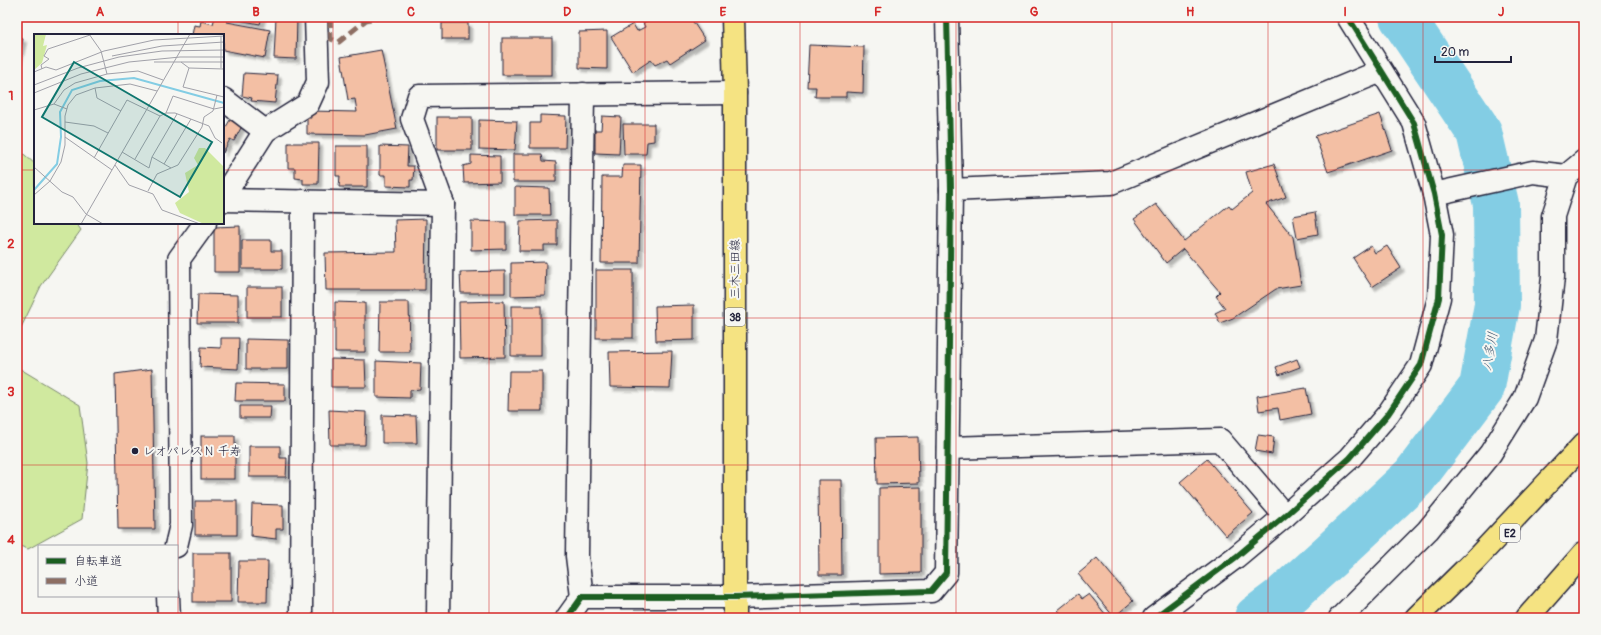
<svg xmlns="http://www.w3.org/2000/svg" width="1601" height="635" font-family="Pangolin,'Klee One',sans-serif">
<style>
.green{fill:#d0e99f;stroke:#79866d}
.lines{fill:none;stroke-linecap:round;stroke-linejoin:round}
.river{stroke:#83cde4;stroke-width:46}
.building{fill:#f3bfa4;stroke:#22223b;filter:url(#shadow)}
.minor-casing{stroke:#22223b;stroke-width:25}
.major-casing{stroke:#22223b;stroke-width:25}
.highway-casing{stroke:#22223b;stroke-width:25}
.minor{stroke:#f6f6f2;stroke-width:22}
.major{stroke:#f5e382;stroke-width:22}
.highway{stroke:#f5e382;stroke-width:22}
.quiet{stroke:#8d6e63;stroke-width:5;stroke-dasharray:10 5;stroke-linecap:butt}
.cycleway-casing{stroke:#f6f6f2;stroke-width:8}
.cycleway{stroke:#1b5e20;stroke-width:6}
.grid{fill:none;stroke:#d62828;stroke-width:1;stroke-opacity:0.55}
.poi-dot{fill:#22223b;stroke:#f6f6f2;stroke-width:1.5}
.labels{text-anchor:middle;stroke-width:4;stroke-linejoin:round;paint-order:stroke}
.shield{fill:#f6f6f2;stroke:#626272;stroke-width:1}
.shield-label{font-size:11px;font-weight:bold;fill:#22223b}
.street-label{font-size:12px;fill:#22223b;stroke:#f6f6f2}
.poi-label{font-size:12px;fill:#22223b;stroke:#f6f6f2;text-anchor:start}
.water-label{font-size:13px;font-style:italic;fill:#3f556e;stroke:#f6f6f2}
.inset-river{fill:none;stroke:#83cde4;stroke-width:2}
.inset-road{fill:none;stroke:#a1a1a9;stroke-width:1}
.view{fill:#0f766e;fill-opacity:0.15;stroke:#0f766e;stroke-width:2}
.inset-edge{fill:none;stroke:#22223b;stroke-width:2}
.neatline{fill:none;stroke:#d62828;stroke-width:1.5}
.grid-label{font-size:13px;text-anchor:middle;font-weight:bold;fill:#d62828}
</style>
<defs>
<filter id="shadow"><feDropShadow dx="3.5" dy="3.5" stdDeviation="1" flood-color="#0004"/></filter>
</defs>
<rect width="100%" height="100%" fill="#f6f6f2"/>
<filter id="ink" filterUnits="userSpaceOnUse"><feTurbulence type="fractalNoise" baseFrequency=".025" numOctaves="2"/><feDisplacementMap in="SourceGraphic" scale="8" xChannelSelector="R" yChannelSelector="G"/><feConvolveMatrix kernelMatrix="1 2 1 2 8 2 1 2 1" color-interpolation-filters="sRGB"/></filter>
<g filter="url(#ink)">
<g class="green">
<polygon points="17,148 35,164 35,223 76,223 81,230 41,286 17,336"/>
<polygon points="17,367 80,405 88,463 82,519 28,549 17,545"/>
</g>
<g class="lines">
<polyline class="river" points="1257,618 1281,600 1331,555 1414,477 1482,387 1497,305 1496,204 1479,132 1402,17"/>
</g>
<g class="building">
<polygon points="215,17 262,17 260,24 228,18 227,22 270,30 265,58 223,50 223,35 192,35 194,25 200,26 201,21 213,24"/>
<polygon points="276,17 297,17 296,59 274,58"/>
<polygon points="653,17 690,17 705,40 670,63 667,59 655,65 651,60 633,72 611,37 633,24 637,31 645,27 643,23"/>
<rect x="442" y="23" width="26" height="16"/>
<polygon points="607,31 607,69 579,68 579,32"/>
<polygon points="17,38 23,39 17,64"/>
<rect x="502" y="38" width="50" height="37"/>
<polygon points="809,45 864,47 863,93 846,92 846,97 815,97 816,87 807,87"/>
<polygon points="381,50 397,129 365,135 307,134 307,118 311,118 310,111 357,112 355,99 348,100 341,57"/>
<polygon points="244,73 278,75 275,103 251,101 252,98 242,96"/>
<polygon points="1380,114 1392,150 1328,172 1315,136"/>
<polygon points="540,115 566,116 565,148 530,148 530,123 540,123"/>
<polygon points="602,116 621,117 619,154 595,153 595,130 601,130"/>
<rect x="437" y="117" width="35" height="33"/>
<polygon points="230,120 242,126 234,141 230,139 223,153 223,132"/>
<polygon points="479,120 517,121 515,150 479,149"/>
<polygon points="623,124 654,124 654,141 647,142 646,154 624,154"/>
<polygon points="288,143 319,143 318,184 303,184 303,179 295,178 295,168 288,168"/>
<polygon points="336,146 367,146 367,187 339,187 340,176 336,176"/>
<polygon points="380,146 408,147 407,166 414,166 413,180 410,180 410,187 386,186 386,175 380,175"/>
<polygon points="513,154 542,154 543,161 556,162 556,182 513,182"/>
<polygon points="471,155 500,156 500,182 464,183 463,166 471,164"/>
<polygon points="1274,164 1286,197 1266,204 1293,237 1301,285 1276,289 1233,318 1220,323 1215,313 1225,308 1216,296 1220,292 1183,249 1166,263 1134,219 1156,204 1184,241 1229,205 1232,209 1252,193 1246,172"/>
<polygon points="623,165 641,165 639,263 601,263 602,177 622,177"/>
<polygon points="515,187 549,188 550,215 515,215"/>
<polygon points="1315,212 1318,234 1297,238 1293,216"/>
<polygon points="426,219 425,290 326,290 325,253 396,252 395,220"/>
<polygon points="557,220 557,245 544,245 544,251 519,251 520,221"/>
<polygon points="471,221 506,222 506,249 471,250"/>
<polygon points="240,226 240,272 214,272 214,227"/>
<polygon points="242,240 271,240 271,251 282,251 282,269 242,269"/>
<polygon points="1371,246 1375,253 1387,246 1401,268 1372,287 1353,258"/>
<polygon points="546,262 545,295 511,296 511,263"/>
<rect x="596" y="270" width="37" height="68"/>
<polygon points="505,271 505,293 461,293 460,272"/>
<rect x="247" y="287" width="35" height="30"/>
<polygon points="198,294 238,295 238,323 197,323"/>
<polygon points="504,301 505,357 460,358 459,302"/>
<polygon points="335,302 365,303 365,352 335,352"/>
<polygon points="380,302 409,302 410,352 379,352"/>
<polygon points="694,305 694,340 656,341 655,306"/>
<rect x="511" y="306" width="30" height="50"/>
<polygon points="221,338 239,338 238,369 200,367 201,347 221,348"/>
<polygon points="246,339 288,340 288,369 246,369"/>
<polygon points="672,351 670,388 610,387 609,352"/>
<polygon points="331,359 365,360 366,387 331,387"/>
<polygon points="1297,359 1300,367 1279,375 1276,367"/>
<polygon points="376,361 421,363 420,389 410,390 410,398 376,397"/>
<polygon points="152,369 155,529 118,529 115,374"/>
<polygon points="509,371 542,371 542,411 508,411"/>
<polygon points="236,383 285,384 285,401 235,401"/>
<polygon points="1306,388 1311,414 1280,420 1278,408 1259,411 1257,396"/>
<polygon points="240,406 271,406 270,418 240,418"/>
<polygon points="329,410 366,412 365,445 330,445"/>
<polygon points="382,415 416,416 417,443 382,443"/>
<polygon points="1258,435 1274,437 1272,454 1255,451"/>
<rect x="201" y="436" width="34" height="43"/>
<polygon points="918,437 919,483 877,484 876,438"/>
<polygon points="249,446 280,446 280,458 287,458 286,477 249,477"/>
<polygon points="1207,459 1253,513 1226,536 1180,482"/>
<polygon points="818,480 841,480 842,575 819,575"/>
<polygon points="921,487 921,573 879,574 879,488"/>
<rect x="195" y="501" width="42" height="34"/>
<polygon points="252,504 283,505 283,529 276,529 276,539 251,536"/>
<rect x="193" y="553" width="38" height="49"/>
<polygon points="1097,558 1133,601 1114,617 1078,574"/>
<polygon points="239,561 268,561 267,602 238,602"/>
<polygon points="1078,594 1082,599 1089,594 1106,615 1103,618 1064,618 1058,610"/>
</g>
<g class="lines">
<g class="minor-casing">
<g id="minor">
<polyline points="223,99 265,131"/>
<polyline points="951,190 1111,183 1381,71"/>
<polyline points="1434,194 1533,172 1566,176"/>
<polyline points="223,197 265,131 308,104 318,82 316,17"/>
<polyline points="223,200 443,204 412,119 419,96 735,93"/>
<polyline points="948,448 1220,440 1285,516"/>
<polyline points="176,546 181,525 179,259 205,223"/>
<polyline points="168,596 169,618"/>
<polyline points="582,597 577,556 583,94"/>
<polyline points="301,618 303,201"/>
<polyline points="438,618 443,204"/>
<polyline points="567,618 582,597 735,597 931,591 946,573 951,190 947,17"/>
<polyline points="1154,618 1236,557 1285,516 1350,458 1388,414 1421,365 1439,298 1442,235 1434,194 1414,123 1348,17"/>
<polyline points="1340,618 1428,530 1490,454 1525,398 1546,340 1553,277 1553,216 1566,176 1584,161"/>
</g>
</g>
<g class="major-casing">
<polyline id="major" points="733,17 735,93 735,618"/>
</g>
<g class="highway-casing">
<g id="highway">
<polyline points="1416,618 1474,561 1584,444"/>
<polyline points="1527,618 1584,553"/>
</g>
</g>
<use href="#minor" class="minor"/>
<use href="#major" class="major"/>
<use href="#highway" class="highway"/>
<polyline class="quiet" points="330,17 331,39 339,42 366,20 380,17"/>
<g class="cycleway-casing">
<g id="cycleway">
<polyline points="567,618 582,597 735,597 931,591 946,573 951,190 947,17"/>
<polyline points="1154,618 1236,557 1285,516 1350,458 1388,414 1421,365 1439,298 1442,235 1434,194 1414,123 1348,17"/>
</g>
</g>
<use href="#cycleway" class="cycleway"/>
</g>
</g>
<path class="grid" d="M178 17V35M333 17V618M489 17V618M645 17V618M800 17V618M956 17V618M1112 17V618M1268 17V618M1423 17V618M17 170H35M223 170H1584M178 223V618M17 318H1584M17 465H1584"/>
<circle class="poi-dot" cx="135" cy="451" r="4"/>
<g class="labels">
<g class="shield">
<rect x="725" y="308" width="20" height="18" rx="3"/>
<rect x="1500" y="524" width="20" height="18" rx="3"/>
</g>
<g class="shield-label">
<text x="735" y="321">38</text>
<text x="1510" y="537">E2</text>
</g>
<g class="street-label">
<text transform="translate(735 269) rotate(-90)" y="4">三木三田線</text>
</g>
<g class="poi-label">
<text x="143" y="455">レオパレスＮ 千寿</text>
</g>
<g class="water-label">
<text transform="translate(1489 351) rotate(-80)" y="5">八多川</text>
</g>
</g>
<g transform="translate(34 34)">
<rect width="190" height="190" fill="#f6f6f2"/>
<path d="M0 0H12L9 12 13 11 8 29 0 36ZM165 114H171L190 133V190H170L146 179 141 169 155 158 151 139 164 131 160 124Z" fill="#d0e99f"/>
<path class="inset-river" d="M0 156 23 130 27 103 26 78 38 56 66 47 100 44 190 69"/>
<path class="inset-road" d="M55 0 67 17 73 40M78 22 128 12 190 8M120 28H190M147 28 155 34 149 53 190 63M155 34 190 35M187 34V2M8 35 7 31 15 25 10 22 14 15 59 0M0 38 12 33 22 36 70 17 120 6 190 2M0 51 44 34 85 23 128 17 190 16M61 54 63 64 87 77M0 59 47 40 95 28 146 23H190M20 70 33 75M0 76 20 70 30 56 41 49 73 40 104 37 129 46M132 79H141L175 92 181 104 188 109M31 88 60 92 74 99M31 103 78 136M88 118 115 134 118 123 137 134M118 123 143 80M60 124 93 66 126 82 132 79 139 62 180 75 190 73M101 125 126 82M130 130 157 85M81 131 95 151 119 160 128 176 166 190M0 133 28 158 39 163 52 180 69 190M114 157 123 140 144 131 168 93 170 83 179 77 183 61M0 161 16 147 27 128 31 111V82L34 71 42 61 61 54 96 50 123 57M47 190 156 0"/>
<path class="view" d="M40 28 178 108 146 163 8 83Z"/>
<rect width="190" height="190" class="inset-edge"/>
</g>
<rect width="1601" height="635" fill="none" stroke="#f6f6f2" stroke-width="44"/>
<rect x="38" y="545" width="140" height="52" fill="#f6f6f2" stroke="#a1a1a9"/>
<rect x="46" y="558" width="20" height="6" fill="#1b5e20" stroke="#a1a1a9"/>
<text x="74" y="565" font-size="12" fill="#22223b">自転車道</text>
<rect x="46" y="578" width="20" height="6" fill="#8d6e63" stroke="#a1a1a9"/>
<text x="74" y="585" font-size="12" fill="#22223b">小道</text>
<path d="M1435 56v6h76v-6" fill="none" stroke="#22223b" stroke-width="2"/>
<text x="1441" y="56" font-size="12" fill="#22223b" stroke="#f6f6f2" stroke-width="3" paint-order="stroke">20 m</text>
<rect x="22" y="22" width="1557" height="591" class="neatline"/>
<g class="grid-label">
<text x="100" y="16">A</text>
<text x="256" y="16">B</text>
<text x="411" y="16">C</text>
<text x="567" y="16">D</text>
<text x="723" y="16">E</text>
<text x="878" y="16">F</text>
<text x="1034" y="16">G</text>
<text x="1190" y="16">H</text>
<text x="1345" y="16">I</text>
<text x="1501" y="16">J</text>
<text x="11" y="100">1</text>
<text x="11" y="248">2</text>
<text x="11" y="396">3</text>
<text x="11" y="544">4</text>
</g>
</svg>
